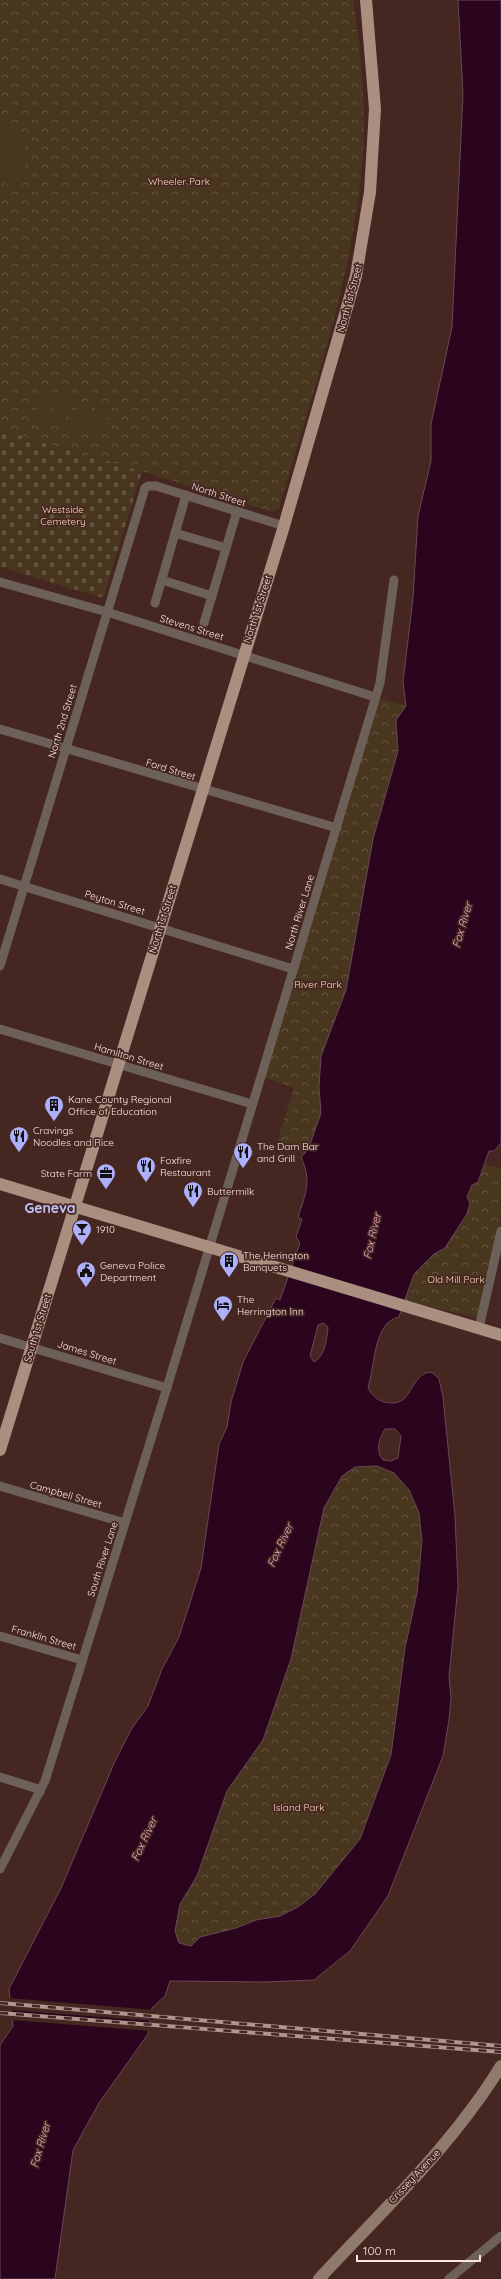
<svg xmlns="http://www.w3.org/2000/svg" width="501" height="2279" font-family="Quicksand,sans-serif">
<style>
.cemetery{fill:url(#cemetery-stones)}
.park{fill:url(#park-crowns)}
.pitch{fill:#49361e}
.water{fill:#2b051d;stroke:#694858;fill-rule:evenodd}
.pier{fill:#452621}
.lines{fill:none;stroke-linecap:round;stroke-linejoin:round}
.street{stroke:#6d6058;stroke-width:9}
.secondary{stroke:#907a6e;stroke-width:12}
.primary{stroke:#aa8e7f;stroke-width:12}
.rail-casing{stroke:#ae9590;stroke-width:4}
.rail{stroke:#452621;stroke-width:2.5;stroke-dasharray:8;stroke-linecap:butt}
.labels{text-anchor:middle;stroke-width:3.5;stroke-linejoin:round;paint-order:stroke}
.park-label{font-size:10px;fill:#fbdcb6;stroke:#452621}
.street-label{font-size:10px;fill:#fae5e1;stroke:#452621}
.poi-label{font-size:10px;fill:#fae5e1;stroke:#452621;text-anchor:start}
.water-label{font-size:11px;font-style:italic;fill:#f6abd2;stroke:#452621}
.district-label{font-size:14px;font-weight:bold;fill:#c0c3fc;stroke:#452621}
</style>
<defs>
<pattern id="cemetery-stones" width="16" height="16" patternUnits="userSpaceOnUse"><rect width="16" height="16" fill="#49361e"/><path d="M2 7V4a2 2 0 0 1 4 0v3zM10 15v-3a2 2 0 0 1 4 0v3z" fill="#64533e"/></pattern>
<pattern id="park-crowns" width="20" height="18" patternUnits="userSpaceOnUse"><rect width="20" height="18" fill="#49361e"/><path d="M2 6a3 3 0 1 1 6 0M12 15a3 3 0 1 1 6 0" fill="none" stroke="#64533e"/></pattern>
</defs>
<rect width="100%" height="100%" fill="#452621"/>
<polygon class="cemetery" points="0,430 142,471 103,598 0,567"/>
<g class="park">
<path d="M0 0H353C361 54 367 111 362 165 352 283 311 396 279 508L272 512 142 471 0 430Z"/>
<polygon points="375,697 406,706 396,720 398,751 373,839 346,990 321,1056 319,1087 321,1113 308,1150 304,1154 276,1145 294,1088 260,1076"/>
<polygon points="485,1165 501,1168 501,1215 496,1252 479,1318 404,1301 414,1274 434,1254 445,1248 472,1185 478,1182"/>
<polygon points="377,1466 394,1473 409,1490 419,1513 422,1541 417,1593 405,1648 391,1755 360,1840 315,1894 298,1907 280,1916 256,1920 191,1946 179,1944 175,1931 180,1904 197,1876 227,1791 263,1740 291,1659 324,1508 342,1476 355,1467"/>
</g>
<g class="pitch">
<path d="M0 117C7 121 15 126 20 132 30 144 25 176 19 188L0 182Z"/>
<polygon points="40,393 53,396 47,424 34,422"/>
<polygon points="56,397 69,399 64,428 50,425"/>
<polygon points="78,401 91,404 85,432 72,430"/>
<polygon points="96,404 109,407 103,435 90,433"/>
</g>
<path class="water" d="M458 0H501V1143L494 1151H489L478 1182 472 1185 467 1197 470 1203 467 1214 445 1248 434 1254 414 1274 399 1317C373 1322 375 1368 368 1387 370 1394 377 1400 384 1402 409 1408 408 1387 421 1376 426 1372 428 1372 433 1373L439 1379 443 1397 455 1516 458 1586 449 1677 451 1697 449 1720 443 1756 388 1896 350 1951 314 1980 264 1982 170 1981 165 1996 152 2008 148 2034 99 2103 73 2150 55 2279H0V2045L13 2026 9 1989 61 1888 116 1759 132 1728 148 1706 162 1669 179 1637 201 1568 219 1444 227 1427 231 1402 243 1362 276 1298 280 1300 300 1243 296 1237 302 1219 298 1217C306 1193 312 1181 301 1157L308 1150 321 1113 319 1087 321 1056 346 990 373 839 398 751 396 720 406 706 403 682 413 598 418 516 431 461V424L452 327 463 94ZM323 1323 328 1327C327 1338 325 1356 314 1362L310 1356 318 1325ZM385 1429H395L401 1436 398 1458 391 1461 383 1460C375 1450 379 1439 385 1429ZM377 1466 394 1473 409 1490 419 1513 422 1541 417 1593 405 1648 391 1755 360 1839 315 1894 298 1907 280 1916 256 1920 236 1928 200 1937 191 1946 179 1943 175 1931 180 1904 197 1876 227 1791 263 1740 291 1659 324 1508 342 1476 355 1467Z"/>
<g class="pier">
<polygon points="8,1998 154,2010 152,2021 9,2010"/>
<polygon points="10,2013 152,2025 151,2031 10,2020"/>
</g>
<g class="lines">
<g class="street">
<polyline points="175,533 226,548"/>
<polyline points="162,580 212,596"/>
<polyline points="0,582 107,612 375,697"/>
<polyline points="155,603 186,495"/>
<polyline points="204,623 237,511"/>
<polyline points="0,729 337,828"/>
<polyline points="0,879 293,969"/>
<polyline points="0,966 145,488 148,486 156,486 284,526"/>
<polyline points="0,1029 252,1104"/>
<polyline points="479,1328 501,1231"/>
<polyline points="0,1338 167,1388"/>
<polyline points="0,1486 125,1523"/>
<polyline points="0,1636 82,1660"/>
<polyline points="0,1777 35,1788 40,1792"/>
<polyline points="0,1869 45,1781 165,1394 380,683 394,580"/>
<polyline points="449,2279 501,2236"/>
</g>
<path class="secondary" d="M319 2279C382 2211 452 2146 501 2066"/>
<g class="primary">
<polyline points="0,1184 501,1335"/>
<polyline points="0,1450 284,526 356,276 370,192 375,109 366,0"/>
</g>
<g class="rail-casing">
<g id="rail">
<polyline points="0,2003 501,2046"/>
<polyline points="0,2013 501,2052"/>
</g>
</g>
<use href="#rail" class="rail"/>
</g>
<defs>
<g id="building-pin" transform="scale(1)"><path d="M0 17L-7.5 6A9.5 9.5 0 1 1 7.5 6Z" fill="#adaffb" stroke="#452621"/><path d="M-4-6H4V6H1V3H-1V6H-4ZM-2.5-4.3h1.7v1.8h-1.7ZM.8-4.3h1.7v1.8H.8ZM-2.5-1h1.7V.8h-1.7ZM.8-1h1.7V.8H.8Z" fill="#111"/></g>
<g id="restaurant-pin" transform="scale(1)"><path d="M0 17L-7.5 6A9.5 9.5 0 1 1 7.5 6Z" fill="#adaffb" stroke="#452621"/><path d="M-5-6h1v4h1v-4h1v4h1v-4h1v5L-1.5 .5V6h-2V.5L-5-1ZM5-6V6H3V1.5H1.5Q1.5-4 5-6Z" fill="#111"/></g>
<g id="office-pin" transform="scale(1)"><path d="M0 17L-7.5 6A9.5 9.5 0 1 1 7.5 6Z" fill="#adaffb" stroke="#452621"/><path d="M-6-3h4V-5.5h4V-3h4V5H-6ZM-1-4.5V-3h2v-1.5ZM-6 0V1H6V0Z" fill="#111"/></g>
<g id="bar-pin" transform="scale(1)"><path d="M0 17L-7.5 6A9.5 9.5 0 1 1 7.5 6Z" fill="#adaffb" stroke="#452621"/><path d="M-6-5H6L.8 .8V4.5H3.5V6h-7V4.5H-.8V.8Z" fill="#111"/></g>
<g id="civic-pin" transform="scale(1)"><path d="M0 17L-7.5 6A9.5 9.5 0 1 1 7.5 6Z" fill="#adaffb" stroke="#452621"/><path d="M-.6-6.5H3V-4.5H.6V-3L4-1V1h2V6H-6V1h2V-1L-.6-3ZM-1.2 2.5V6h2.4V2.5Z" fill="#111"/></g>
<g id="hotel-pin" transform="scale(1)"><path d="M0 17L-7.5 6A9.5 9.5 0 1 1 7.5 6Z" fill="#adaffb" stroke="#452621"/><path d="M-6-4.5h1.5V1H6V5H4.5V3h-9V5H-6ZM-4 0a1.8 1.8 0 1 1 3.6 0ZM.5 0V-2.5h3Q6-2.5 6 0Z" fill="#111"/></g>
</defs>
<g fill-rule="evenodd">
<use href="#building-pin" x="54" y="1105"/>
<use href="#restaurant-pin" x="19" y="1136"/>
<use href="#restaurant-pin" x="243" y="1152"/>
<use href="#restaurant-pin" x="146" y="1166"/>
<use href="#office-pin" x="106" y="1173"/>
<use href="#restaurant-pin" x="193" y="1191"/>
<use href="#bar-pin" x="82" y="1229"/>
<use href="#building-pin" x="229" y="1261"/>
<use href="#civic-pin" x="86" y="1271"/>
<use href="#hotel-pin" x="223" y="1305"/>
</g>
<g class="labels">
<g class="park-label">
<text x="179" y="185">Wheeler Park</text>
<text x="63" y="513">Westside<tspan x="63" dy="12">Cemetery</tspan></text>
<text x="318" y="988">River Park</text>
<text x="456" y="1283">Old Mill Park</text>
<text x="299" y="1811">Island Park</text>
</g>
<g class="street-label">
<text transform="translate(349 298) rotate(-75)" y="4">North 1st Street</text>
<text transform="translate(219 494) rotate(18)" y="4">North Street</text>
<text transform="translate(257 609) rotate(-72)" y="4">North 1st Street</text>
<text transform="translate(192 627) rotate(17)" y="4">Stevens Street</text>
<text transform="translate(62 721) rotate(-73)" y="4">North 2nd Street</text>
<text transform="translate(171 769) rotate(17)" y="4">Ford Street</text>
<text transform="translate(115 902) rotate(17)" y="4">Peyton Street</text>
<text transform="translate(299 912) rotate(-73)" y="4">North River Lane</text>
<text transform="translate(162 919) rotate(-73)" y="4">North 1st Street</text>
<text transform="translate(129 1056) rotate(17)" y="4">Hamilton Street</text>
<text transform="translate(37 1328) rotate(-73)" y="4">South 1st Street</text>
<text transform="translate(87 1352) rotate(17)" y="4">James Street</text>
<text transform="translate(66 1494) rotate(16)" y="4">Campbell Street</text>
<text transform="translate(102 1559) rotate(-72)" y="4">South River Lane</text>
<text transform="translate(44 1637) rotate(16)" y="4">Franklin Street</text>
<text transform="translate(414 2176) rotate(-47)" y="4">Crissey Avenue</text>
</g>
<g class="poi-label">
<text x="68" y="1103">Kane County Regional<tspan x="68" dy="12">Office of Education</tspan></text>
<text x="33" y="1134">Cravings<tspan x="33" dy="12">Noodles and Rice</tspan></text>
<text x="257" y="1150">The Dam Bar<tspan x="257" dy="12">and Grill</tspan></text>
<text x="160" y="1164">Foxfire<tspan x="160" dy="12">Restaurant</tspan></text>
<text x="92" y="1177" text-anchor="end">State Farm</text>
<text x="207" y="1195">Buttermilk</text>
<text x="96" y="1233">1910</text>
<text x="243" y="1259">The Herington<tspan x="243" dy="12">Banquets</tspan></text>
<text x="100" y="1269">Geneva Police<tspan x="100" dy="12">Department</tspan></text>
<text x="237" y="1303">The<tspan x="237" dy="12">Herrington Inn</tspan></text>
</g>
<g class="water-label">
<text transform="translate(462 925) rotate(-74)" y="4">Fox River</text>
<text transform="translate(372 1236) rotate(-77)" y="4">Fox River</text>
<text transform="translate(280 1545) rotate(-65)" y="4">Fox River</text>
<text transform="translate(144 1839) rotate(-65)" y="4">Fox River</text>
<text transform="translate(40 2145) rotate(-74)" y="4">Fox River</text>
</g>
<g class="district-label">
<text x="50" y="1213">Geneva</text>
</g>
</g>
<path d="M357 2255v6h123v-6" fill="none" stroke="#fae5e1" stroke-width="2"/>
<text x="363" y="2255" font-size="12" fill="#fae5e1" stroke="#452621" stroke-width="3" paint-order="stroke">100 m</text>
</svg>
